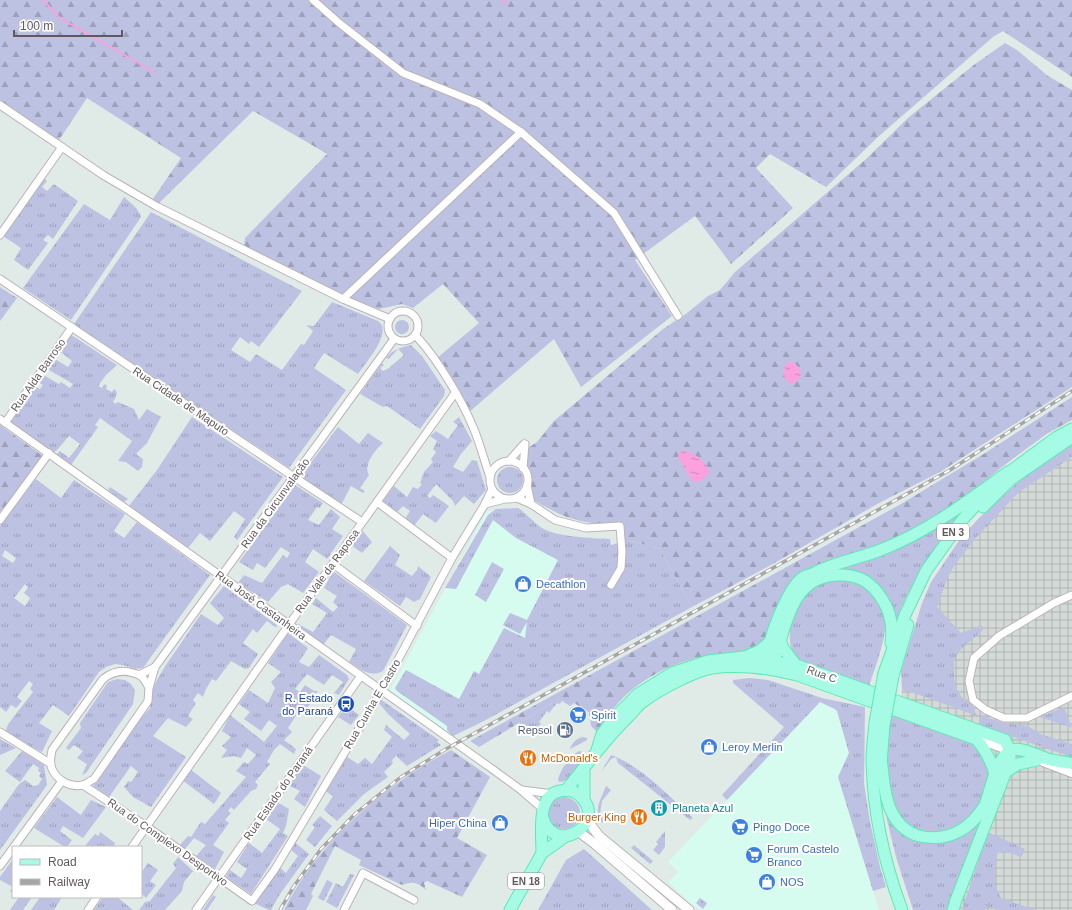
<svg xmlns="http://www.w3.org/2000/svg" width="1072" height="910" font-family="Arial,sans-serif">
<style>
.commercial{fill:#d5fcef}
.industrial{fill:url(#industrial-grid)}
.grass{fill:url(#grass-tufts);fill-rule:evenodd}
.forest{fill:url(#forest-firs)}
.park{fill:url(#park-dots)}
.water{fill:url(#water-ripples)}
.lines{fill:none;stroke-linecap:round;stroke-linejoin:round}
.stream{stroke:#fba1dd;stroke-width:2}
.minor-casing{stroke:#bbb3b7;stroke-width:9}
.tertiary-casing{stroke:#bbb3b7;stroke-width:10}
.secondary-casing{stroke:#bdb4b8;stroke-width:11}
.primary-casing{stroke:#5aeab3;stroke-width:13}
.minor{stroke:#fff;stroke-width:7}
.tertiary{stroke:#fff;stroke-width:8}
.secondary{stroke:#fff;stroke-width:9}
.primary{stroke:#a6fbe4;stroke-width:11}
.rail-casing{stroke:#a7a5a6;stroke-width:3.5}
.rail{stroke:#fff;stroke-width:2;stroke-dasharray:6;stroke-linecap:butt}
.primary-bridge-casing{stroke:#5aeab3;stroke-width:13;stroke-linecap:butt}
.primary-bridge{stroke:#a6fbe4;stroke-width:11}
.labels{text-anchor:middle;stroke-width:4;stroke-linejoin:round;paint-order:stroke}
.shield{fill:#fff;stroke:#908b8e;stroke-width:1}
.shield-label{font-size:10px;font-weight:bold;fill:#61595d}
.street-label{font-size:11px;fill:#61595d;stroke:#fff}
.shop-label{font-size:11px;fill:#366cbe;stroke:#fff;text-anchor:start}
.transit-label{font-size:11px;fill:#164399;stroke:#fff;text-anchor:end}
.service-label{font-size:11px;fill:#4e5e75;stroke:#fff;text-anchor:end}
.food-label{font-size:11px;fill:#c56008;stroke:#fff;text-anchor:start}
.culture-label{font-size:11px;fill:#0d838f;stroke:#fff;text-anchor:start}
</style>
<defs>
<pattern id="industrial-grid" width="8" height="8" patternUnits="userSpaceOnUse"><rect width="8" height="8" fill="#d3dad7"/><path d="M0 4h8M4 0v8" fill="none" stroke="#afb4b2"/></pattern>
<pattern id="grass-tufts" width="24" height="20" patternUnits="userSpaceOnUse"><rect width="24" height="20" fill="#bdc1e2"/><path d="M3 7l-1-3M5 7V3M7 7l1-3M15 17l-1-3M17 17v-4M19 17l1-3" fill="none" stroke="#9da0ba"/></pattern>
<pattern id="forest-firs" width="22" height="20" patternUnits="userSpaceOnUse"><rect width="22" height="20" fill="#bdc1e2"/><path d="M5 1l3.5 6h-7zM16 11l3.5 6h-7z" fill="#9da0ba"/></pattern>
<pattern id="park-dots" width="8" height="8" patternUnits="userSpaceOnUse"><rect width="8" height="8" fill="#bdc1e2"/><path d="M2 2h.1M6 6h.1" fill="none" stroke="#9da0ba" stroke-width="1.8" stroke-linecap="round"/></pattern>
<pattern id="water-ripples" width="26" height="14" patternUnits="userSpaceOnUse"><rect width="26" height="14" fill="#fba1dd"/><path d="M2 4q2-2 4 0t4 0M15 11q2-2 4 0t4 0" fill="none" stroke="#cf86b6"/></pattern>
</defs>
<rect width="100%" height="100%" fill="#e0ebe8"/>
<g class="commercial">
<polygon points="487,511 515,511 547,534 623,545 657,617 447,734 389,692"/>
<polygon points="820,702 837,711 849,753 838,777 879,910 701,910 691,904 668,882 678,872 668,862 727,800"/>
</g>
<polygon class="industrial" points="1072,457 1072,910 914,910 891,825 890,758 902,690 946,568 998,506"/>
<g class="grass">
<polygon points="42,176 47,181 42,187 47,191 54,184 78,201 53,239 48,235 43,240 48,243 28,270 14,260 21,248 0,234"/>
<path d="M124 197C131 203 138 208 141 217L71 320 23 288 84 204 110 220Z"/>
<path d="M151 212 302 291 259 347 251 341 249 344 240 337 231 350 250 362 256 354 282 370 301 344 304 345 313 331 306 325 314 326 332 302 378 321C380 323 382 324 382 326 387 339 365 364 358 374L324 353 314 368 346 390 289 468 74 324Z"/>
<circle cx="402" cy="327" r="7"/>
<polygon points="70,334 117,365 106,375 98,386 102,388 105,384 107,386 106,389 112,392 114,389 117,392 115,399 113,401 115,404 118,402 134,409 139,420 147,409 161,417 147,443 136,454 143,459 142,467 138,471 126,462 118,461 132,441 100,418 95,425 98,427 71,465 54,457 60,451 69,458 80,444 69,436 57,450 50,455 5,423 32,385 40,389 43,385 35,380 40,373 59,384 61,382 70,388 73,384 44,367 55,359 68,367 72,361 57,349"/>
<path d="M411 345 422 356 445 390 444 396 420 429 387 406 383 407 360 394 382 363 384 365 380 368 383 371 389 368 404 355 398 349 389 359 386 358C393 349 401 348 411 345Z"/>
<polygon points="192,417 283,477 237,540 234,537 245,519 234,511 210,541 200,533 188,548 129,506 157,470"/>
<polygon points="459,417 472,441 461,454 453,467 463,472 472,460 477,461 486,490 474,504 464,496 455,506 453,501 436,484 427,496 430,498 433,495 449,506 436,523 423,514 414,526 405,519 410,511 403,506 396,513 382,502 394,486 407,497 413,487 418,489 422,484 420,483 424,472 433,462 431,459 436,452 433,449 437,441 430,436 436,431 448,439 458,425 453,422"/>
<path d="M338 427 359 444 368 433 383 443C375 450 363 465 369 475L360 488 365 491 363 493 351 486 341 505 300 477Z"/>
<polygon points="1072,442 1072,457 1018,493 974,540 954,566 947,579 937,607 961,633 982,625 983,630 960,650 954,660 954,674 955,686 962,698 971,703 977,716 914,693 902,690 901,671 922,603 931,582 960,539 979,518 1018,482"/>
<circle cx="510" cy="480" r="13"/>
<path d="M36 479 61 498 74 480 125 514 114 531 124 538 137 522 210 575 143 668 135 669 123 665 115 664 106 667 99 672 69 716 53 705 39 723 52 731 42 752 4 734 9 723 33 692 30 689 33 684 29 681 17 697 22 701 16 708 11 705 6 712 0 707V526ZM5 550 16 558 13 563 2 556ZM25 584 28 587 24 593 30 598 25 606 14 598Z"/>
<polygon points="295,485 323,503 320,508 317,507 308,520 319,525 331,509 340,517 332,529 343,536 327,559 313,549 305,562 319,572 303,593 288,584 281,587 268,602 238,583 244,575 262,583 283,555 287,558 290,553 281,547 265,568 257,563 253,570 239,562"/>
<polygon points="110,487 128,499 124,502 108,490"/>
<path d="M518 508C527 514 533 522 542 528 556 537 593 538 610 539L611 545 628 540 660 549 692 607 482 722 453 736 447 730V726L397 691 395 688 406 670 459 699 474 671 479 674 504 628 525 638 527 622 520 634 503 625 510 613 527 620 558 560 516 538 493 520 456 589 445 588 488 515 496 509Z"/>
<path d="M962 513C934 547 909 584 894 626 892 619 892 611 889 604 881 581 863 572 839 568Z"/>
<polygon points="361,529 372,542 362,553 351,545"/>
<polygon points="390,546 400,555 395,565 412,576 417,570 418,566 431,577 420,599 414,602 406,597 400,606 364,581"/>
<polygon points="492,562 504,569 486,602 475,595"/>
<path d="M333 571 407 625 383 671C369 678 361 669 349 662L356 649 331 635 323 645 296 626 298 624 313 632 327 613 312 604 316 598 333 612 338 607 333 602 337 596 324 588Z"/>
<path d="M830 578C838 579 847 579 854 581 868 586 882 600 885 614 889 632 875 668 869 686L800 660C797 657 794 653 792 650 786 635 793 606 804 595 812 587 820 583 830 578Z"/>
<polygon points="224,586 278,626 275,627 267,621 257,633 253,629 243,643 258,654 249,668 245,669 231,661 216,681 212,679 206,689 203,697 198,693 193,700 196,703 188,716 193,719 186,727 168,718 153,736 186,757 151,807 133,797 124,787 128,781 131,782 138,772 131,766 109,797 93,786 134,726 150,708 152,691 157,680 166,665 201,614 218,625 224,618 210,603"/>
<polygon points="288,633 308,648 299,662 309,667 319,655 347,675 349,679 339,695 334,693 343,682 332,675 324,685 307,674 295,689 300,692 305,685 314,691 318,691 309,701 311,703 303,713 299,711 288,728 292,732 284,740 296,749 294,754 280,744 274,750 267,762 270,764 255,782 258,785 256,789 251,791 234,810 231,807 228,811 231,813 225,820 229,823 213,845 224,852 215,869 196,856 206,845 194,838 185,849 180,845 188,836 191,837 201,822 205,824 246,777 236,771 244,762 248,764 256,755 247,748 241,758 234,756 221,758 227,750 222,746 231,737 222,731 230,715 264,742 277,726 269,720 261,731 244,719 250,712 239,704 249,690 268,703 275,688 271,682 281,672 268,663"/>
<polygon points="749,678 768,680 822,698 865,707 864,783 870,822 880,867 886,887 873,891 838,777 849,753 837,711 835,709 820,702 727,800 722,795 784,727 733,683 733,680"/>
<polygon points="117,679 125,680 131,684 135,690 133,704 86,773 82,775 87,764 77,758 83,751 74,745 69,750 66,748 81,728 80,723 108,682"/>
<polygon points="380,699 439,740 437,742 441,745 407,766 396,756 392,760 393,763 384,772 388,777 364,794 337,821 324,810 333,796 324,790 344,755 358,764 365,758 372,764 392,737 384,730 386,725 404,740 410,734 388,714 378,702"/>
<polygon points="559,699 562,701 560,704 557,703 549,713 547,711 539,722 541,723 536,732 538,736 519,723"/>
<polygon points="347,706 359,715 351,725 338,717"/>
<polygon points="1064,707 1072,728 1040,717"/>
<polygon points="890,713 973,744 981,751 986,760 989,772 988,782 977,811 968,820 952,831 917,836 892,813 887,757"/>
<polygon points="982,715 1003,723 1028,726 1040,734 1072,744 1072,757 978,725"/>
<path d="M582 737 587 738V740L570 749C572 743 576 739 582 737Z"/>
<polygon points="0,739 16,748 0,755"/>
<polygon points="22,751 44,765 47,785 0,850 0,811 19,784 25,780 33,786 38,785 42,779 39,776 41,773 38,771 39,768 33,764 20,782 5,771"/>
<path d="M579 751 586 753C584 764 571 782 559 782L558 779C561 769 569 757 579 751Z"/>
<path d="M611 755C640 765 670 797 693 818L690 820 618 763 616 757 611 759 601 772Z"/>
<polygon points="303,765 321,776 305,807 294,799 300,791 290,786"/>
<polygon points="190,769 221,793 214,804 182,780"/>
<path d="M606 786 611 790 602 801 600 814 606 819 602 823C593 810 601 799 606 786Z"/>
<polygon points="57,797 81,815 91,800 106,807 83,838 63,826 60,831 72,840 67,847 65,847 34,828"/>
<circle cx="564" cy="813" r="16"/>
<polygon points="277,802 289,809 286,826 283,833 288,836 251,894 226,877 230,870 241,878 247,869 237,862 249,843 262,853 280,829 266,819"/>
<path d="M984 815 973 839 946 910H913L896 857 886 816C890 821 893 827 897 831 910 842 940 848 955 838 965 832 974 823 984 815Z"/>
<polygon points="320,816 332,826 315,847 306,840 315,827 312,825"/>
<polygon points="665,831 665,847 659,855 653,850 658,844 656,842"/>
<polygon points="100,832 115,843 114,847 84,847 95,834 99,836"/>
<polygon points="988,832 1025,849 1021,857 1008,852 998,852 995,865 995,885 1001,898 1036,910 999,910 986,906 985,910 962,910"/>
<polygon points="293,841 309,854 280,894 271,910 269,910 256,904 256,899 279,867 286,873 298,856 289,848"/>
<polygon points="634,845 653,861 650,864 631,848"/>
<polygon points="584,849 652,910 538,910 566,860"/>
<polygon points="178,857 193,871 184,882 182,891 165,910 139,910 145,902 150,901 176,868 173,864"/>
<polygon points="13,859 13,893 10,891 13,887 0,880 0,877"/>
<polygon points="148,863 158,870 150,881 156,885 146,898 141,893 141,873"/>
<polygon points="350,874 354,875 337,908 326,902 336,883 343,887"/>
<polygon points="327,880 333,883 324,901 318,898"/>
<polygon points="213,895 216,897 207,910 203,910"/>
<polygon points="19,897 32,897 23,910 10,910"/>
<polygon points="40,897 62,897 54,910 31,910"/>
<polygon points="103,897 117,897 133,910 94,910"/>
</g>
<g class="forest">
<polygon points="0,0 1072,0 1072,77 1003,31 993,37 879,136 826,187 770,154 756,168 793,208 731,264 695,216 635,260 672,316 581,387 554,339 468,413 437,358 479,323 443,284 413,308 402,304 379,309 332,291 251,251 244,245 245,238 327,154 317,148 253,111 156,206 150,203 181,158 87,98 57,143 0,106"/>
<path d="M1005 43 1017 50 1048 76 1072 90V387L940 472 879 503 771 565 692 607 660 549 628 540 622 542 620 526C609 524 597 524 586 522 566 519 549 509 532 499L527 485 530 478 523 457 525 450 537 442 554 421 663 329 687 313 708 296 720 290 735 272 866 159 909 117 975 64Z"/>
<polygon points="0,287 17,298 0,321"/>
<path d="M1072 397V420L1048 433 1026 449 1002 467 955 506 896 540 821 564 764 641C743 656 732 652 709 656 675 660 635 681 614 708 608 716 603 725 598 733L591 726 589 712 574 703 570 706 559 699 479 747 470 741 901 504 982 455Z"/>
<polygon points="0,425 43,456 21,489 0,512"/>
<path d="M451 750 490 777 457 838 487 855 462 897 427 881 424 883 426 890C417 882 413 881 402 885L359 865 361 860 335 846 311 894 313 896 306 910H284C319 841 383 786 451 750Z"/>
</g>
<polygon class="park" points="700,898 707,903 703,909 696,903"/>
<g class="water">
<path d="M790 361C798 364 799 368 801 375L795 384 787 381 783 373 786 364Z"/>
<path d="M682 451C694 451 703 460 709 470V474L699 482 692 481 678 457 679 453Z"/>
</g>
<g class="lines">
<g class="stream">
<polyline points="43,0 60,18 154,72"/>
<polyline points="503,0 506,3"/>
</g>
<g class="minor-casing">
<g id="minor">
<polyline points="313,0 339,23 403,73 480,104 521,132 614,213 678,316"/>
<polyline points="0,105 103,175 156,206 343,299 390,319"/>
<polyline points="0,235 62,147"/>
<polyline points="0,279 294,477 362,522"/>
<polyline points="343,299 521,132"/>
<circle cx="403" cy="326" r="15"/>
<path d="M415 335C435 355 462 400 473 427 480 443 484 460 490 477"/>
<polyline points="0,419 495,771 521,790 543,809"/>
<polyline points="5,423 72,327"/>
<polyline points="509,461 524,444"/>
<circle cx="509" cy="480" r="19"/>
<polyline points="523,468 525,444"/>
<polyline points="527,485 531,504"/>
<polyline points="517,498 531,504 555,520 586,528 620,526 622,552 621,568 611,585"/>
<polyline points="377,502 452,558"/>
<polyline points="485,504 505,499"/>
<polyline points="0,520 49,453"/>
<polyline points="333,564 417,626"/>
<polyline points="1072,595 1054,603 999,636 974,658 969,681 973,700 986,710 1004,718 1027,718 1072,696"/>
<polyline points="139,675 155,667"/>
<path d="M149 688C147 684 145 680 142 677 140 674 136 674 133 673 121 669 112 672 103 679L52 750C51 756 49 763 52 769 57 780 70 788 83 785 86 784 90 781 94 779L148 701 149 688 155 667 394 339"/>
<polyline points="0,732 51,764"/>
<polyline points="83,785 146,826 252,901 275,869 382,690 452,558 485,504 492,489"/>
<polyline points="522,790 553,794"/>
<polyline points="132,847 293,619 455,393"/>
<polyline points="0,866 62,781"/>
<polyline points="88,910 97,897"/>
<polyline points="196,910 360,677"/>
<polyline points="344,910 363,873 414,900"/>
</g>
</g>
<g class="tertiary-casing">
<g id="tertiary">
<polyline points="977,739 1013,752"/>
<polyline points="1043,762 1072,773"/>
</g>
</g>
<g class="secondary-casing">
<g id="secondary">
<polyline points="587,820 599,836 689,910"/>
<polyline points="579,832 595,844 672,910"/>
</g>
</g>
<g class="primary-casing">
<g id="primary">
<polyline points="1004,476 1057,437 1072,429"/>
<polyline points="983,507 1010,480 1072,437"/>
<polyline points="780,638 783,648 796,665"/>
<polyline points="745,657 759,651 771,641"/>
<path d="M769 661C778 657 778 647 781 638 791 604 802 573 843 575 861 576 872 583 882 599 891 612 893 628 891 643"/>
<path d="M774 665C771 661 770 658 769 654 768 637 788 590 801 579 803 577 808 575 812 574 833 563 856 559 878 551 926 533 967 502 1008 472"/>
<polyline points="884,673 905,615 926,571 963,519 986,494"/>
<polyline points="893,676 908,625"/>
<path d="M875 723C874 735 872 748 872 760 873 811 884 862 902 910"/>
<polyline points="597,750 602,734 614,718 638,694 672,673 708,661 744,657 796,665 1005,740 1010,751 1010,761 956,900 953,910"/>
<path d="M881 757C884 782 884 816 908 831 912 833 915 835 919 836 942 841 963 834 978 815 980 812 983 809 985 805 991 790 995 760 1010 751 1020 745 1040 757 1051 760 1056 761 1063 762 1069 763"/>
<polyline points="881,763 884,725"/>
<polyline points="1006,772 1018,764 1037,760"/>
<path d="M566 790C587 765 605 739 629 716 634 711 638 705 644 701 659 690 694 671 712 668 741 664 769 668 797 675L976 739C986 750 991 760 995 774"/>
<polyline points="584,800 584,768"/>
<path d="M542 853C542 834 536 795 560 791 568 789 575 791 580 796 609 822 555 858 543 818"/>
<polyline points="510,910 542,853 566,836"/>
</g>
</g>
<use href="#minor" class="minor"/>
<use href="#tertiary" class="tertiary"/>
<use href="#secondary" class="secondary"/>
<use href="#primary" class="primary"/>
<g class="rail-casing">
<polyline id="rail" points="280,910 294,886 321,849 355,814 401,777 446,749 950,470 1072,391"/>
</g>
<use href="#rail" class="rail"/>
<g class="primary-bridge-casing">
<g id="primary-bridge">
<polyline points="875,723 884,673"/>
<polyline points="884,725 893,676"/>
</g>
</g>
<use href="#primary-bridge" class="primary-bridge"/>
</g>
<defs>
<g id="shop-disc" transform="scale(0.9)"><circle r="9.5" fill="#3f7fe0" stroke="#fff"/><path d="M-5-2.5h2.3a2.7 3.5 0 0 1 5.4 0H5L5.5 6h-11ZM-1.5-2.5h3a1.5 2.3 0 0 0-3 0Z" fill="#fff"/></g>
<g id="bus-disc" transform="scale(0.9)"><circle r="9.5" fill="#1a4fb4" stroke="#fff"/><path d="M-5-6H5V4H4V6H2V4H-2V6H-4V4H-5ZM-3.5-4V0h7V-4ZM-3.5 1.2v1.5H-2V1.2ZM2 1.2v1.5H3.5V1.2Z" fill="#fff"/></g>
<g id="supermarket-disc" transform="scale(0.9)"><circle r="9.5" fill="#3f7fe0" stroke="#fff"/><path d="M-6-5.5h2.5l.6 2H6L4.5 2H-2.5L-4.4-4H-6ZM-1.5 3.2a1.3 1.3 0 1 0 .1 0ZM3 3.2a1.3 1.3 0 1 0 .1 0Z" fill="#fff"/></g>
<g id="fuel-disc" transform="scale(0.9)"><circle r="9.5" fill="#5c6f8a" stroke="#fff"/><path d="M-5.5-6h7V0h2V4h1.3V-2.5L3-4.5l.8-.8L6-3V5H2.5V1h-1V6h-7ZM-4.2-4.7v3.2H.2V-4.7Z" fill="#fff"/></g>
<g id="restaurant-disc" transform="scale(0.9)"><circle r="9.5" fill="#e8710a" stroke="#fff"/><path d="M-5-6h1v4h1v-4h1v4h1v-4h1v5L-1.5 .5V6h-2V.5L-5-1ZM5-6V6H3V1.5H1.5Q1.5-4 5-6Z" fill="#fff"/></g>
<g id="building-disc" transform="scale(0.9)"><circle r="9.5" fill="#0f9aa8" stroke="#fff"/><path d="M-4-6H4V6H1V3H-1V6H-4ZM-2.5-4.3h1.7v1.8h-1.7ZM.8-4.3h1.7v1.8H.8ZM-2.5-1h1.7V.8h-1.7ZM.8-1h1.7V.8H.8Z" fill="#fff"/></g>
</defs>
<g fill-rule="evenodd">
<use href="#shop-disc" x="523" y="584"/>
<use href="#bus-disc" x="346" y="704"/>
<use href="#supermarket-disc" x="578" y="715"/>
<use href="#fuel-disc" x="565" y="730"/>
<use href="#shop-disc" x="709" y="747"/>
<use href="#restaurant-disc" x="528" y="758"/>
<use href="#building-disc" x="659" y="808"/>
<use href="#restaurant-disc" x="639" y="817"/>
<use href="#shop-disc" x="500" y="823"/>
<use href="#supermarket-disc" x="740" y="827"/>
<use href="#supermarket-disc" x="754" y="855"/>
<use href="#shop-disc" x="767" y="882"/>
</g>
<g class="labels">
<g class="shield">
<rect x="937" y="524" width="32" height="16" rx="3"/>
<rect x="508" y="873" width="36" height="16" rx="3"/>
</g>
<g class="shield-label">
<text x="953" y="536">EN 3</text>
<text x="526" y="885">EN 18</text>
</g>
<g class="street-label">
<text transform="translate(38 375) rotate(-55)" y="4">Rua Alda Barroso</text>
<text transform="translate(181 401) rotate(34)" y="4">Rua Cidade de Maputo</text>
<text transform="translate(275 503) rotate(-54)" y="4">Rua da Circunvalação</text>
<text transform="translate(327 571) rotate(-54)" y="4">Rua Vale da Raposa</text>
<text transform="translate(261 605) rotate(36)" y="4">Rua José Castanheira</text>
<text transform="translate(822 674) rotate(20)" y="4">Rua C</text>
<text transform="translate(372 704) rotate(-60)" y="4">Rua Cunha E Castro</text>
<text transform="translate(278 793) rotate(-55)" y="4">Rua Estado do Paraná</text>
<text transform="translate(168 842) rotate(35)" y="4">Rua do Complexo Desportivo</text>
</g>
<g class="shop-label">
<text x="536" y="588">Decathlon</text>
<text x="591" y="719">Spirit</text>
<text x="722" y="751">Leroy Merlin</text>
<text x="487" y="827" text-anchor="end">Hiper China</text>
<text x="753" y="831">Pingo Doce</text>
<text x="767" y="853">Forum Castelo<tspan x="767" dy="13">Branco</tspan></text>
<text x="780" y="886">NOS</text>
</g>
<g class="transit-label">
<text x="333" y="702">R. Estado<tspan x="333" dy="13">do Paraná</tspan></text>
</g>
<g class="service-label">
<text x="552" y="734">Repsol</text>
</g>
<g class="food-label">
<text x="541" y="762">McDonald's</text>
<text x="626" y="821" text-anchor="end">Burger King</text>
</g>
<g class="culture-label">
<text x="672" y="812">Planeta Azul</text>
</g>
</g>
<rect x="12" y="846" width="130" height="52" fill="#ffffff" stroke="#c0bdbe"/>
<rect x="20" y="859" width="20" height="6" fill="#a6fbe4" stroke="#c0bdbe"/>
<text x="48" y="866" font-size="12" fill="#61595d">Road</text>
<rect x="20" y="879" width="20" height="6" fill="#a7a5a6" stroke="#c0bdbe"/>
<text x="48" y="886" font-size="12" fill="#61595d">Railway</text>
<path d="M14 30v6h108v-6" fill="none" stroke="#61595d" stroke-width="2"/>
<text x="20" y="30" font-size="12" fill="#61595d" stroke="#ffffff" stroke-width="3" paint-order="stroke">100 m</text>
</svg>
